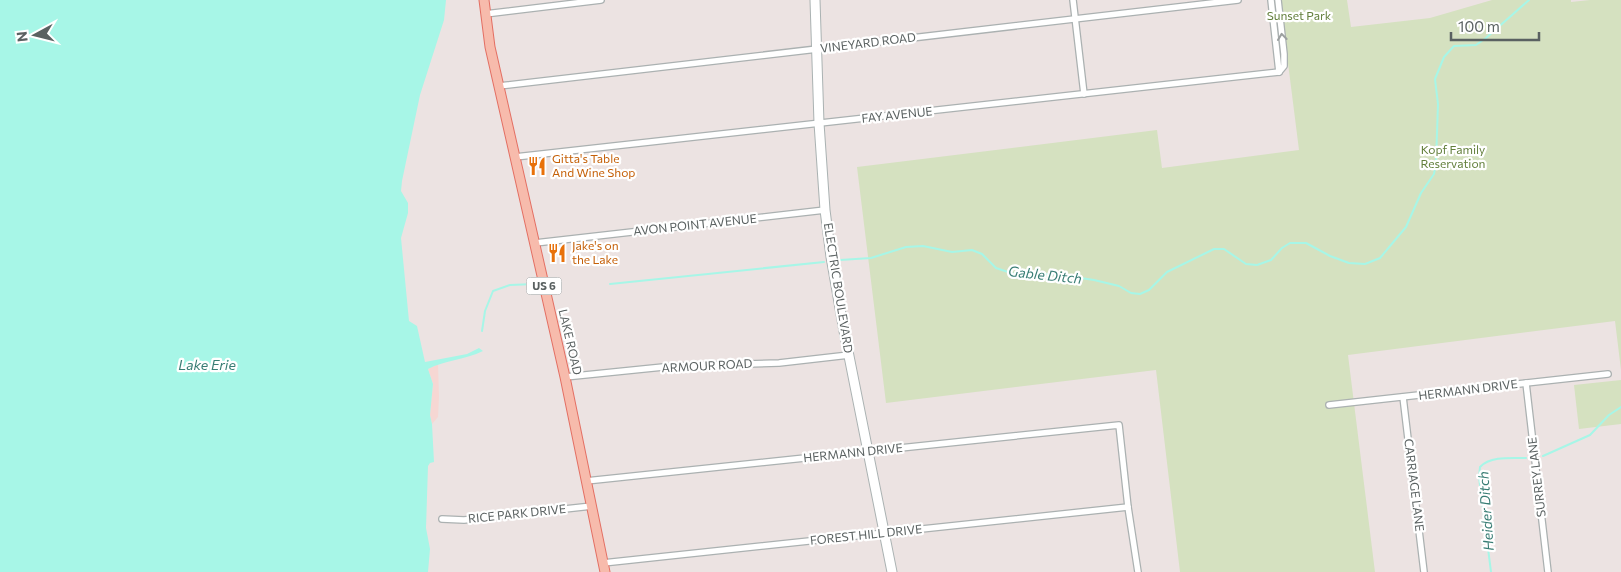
<svg xmlns="http://www.w3.org/2000/svg" width="1621" height="572" font-family="Commissioner,sans-serif">
<style>
.green{fill:#d5e1c0}
.sand{fill:#f6d7d3}
.water{fill:#a7f6e7}
.lines{fill:none;stroke-linecap:round;stroke-linejoin:round}
.stream{stroke:#a7f6e7;stroke-width:2}
.street-casing{stroke:#abb1b1;stroke-width:8}
.secondary-casing{stroke:#aab2b2;stroke-width:11}
.primary-casing{stroke:#e36f63;stroke-width:11}
.street{stroke:#fff;stroke-width:5.5}
.secondary{stroke:#fff;stroke-width:9}
.primary{stroke:#f7bbac;stroke-width:9}
.oneway{stroke:#9ca0a0}
.labels{text-anchor:middle;stroke-width:4.5;stroke-linejoin:round;paint-order:stroke}
.shield{fill:#fff;stroke:#8c9090;stroke-width:1}
.shield-label{font-size:11px;font-weight:bold;fill:#5a6161}
.park-label{font-size:12px;fill:#637f3c;stroke:#fff}
.street-label{font-size:12px;fill:#5a6161;stroke:#fff}
.food-label{font-size:12px;fill:#c56008;stroke:#fff;text-anchor:start}
.water-label{font-size:14px;font-style:italic;fill:#387d74;stroke:#fff}
</style>
<rect width="100%" height="100%" fill="#ece3e2"/>
<g class="green">
<polygon points="1280,0 1347,0 1351,27 1430,18 1492,0 1571,0 1571,2 1590,0 1621,0 1621,370 1615,321 1348,355 1375,572 1180,572 1156,370 886,403 857,167 1157,130 1162,168 1299,150"/>
<polygon points="1621,380 1621,424 1579,429 1574,385"/>
</g>
<polygon class="sand" points="438,364 439,397 438,417 432,424 430,415 433,384 428,369"/>
<path class="water" d="M0 0H446L444 20 420 95 402 181 401 191 408 203V213L401 238 409 321 417 326 425 362 467 354 479 348 483 351C465 360 445 360 428 369L433 384 430 415 432 424 434 462 430 463 428 466 426 528 430 549 428 572H0Z"/>
<g class="lines">
<g class="stream">
<polyline points="840,260 871,258 906,247 923,246 952,252 972,250 982,254 996,268 1017,275 1054,274 1094,280 1119,286 1131,293 1140,294 1149,290 1167,272 1214,249 1224,249 1246,264 1257,265 1271,260 1282,248 1290,243 1306,243 1330,256 1349,263 1365,264 1380,258 1406,227 1421,193 1434,174 1436,162 1438,104 1435,79 1444,57 1454,46 1476,45 1486,38 1529,0"/>
<polyline points="610,284 824,262"/>
<polyline points="482,331 485,311 493,291 510,285 535,284"/>
<polyline points="1543,456 1590,435 1609,415 1621,407"/>
<path d="M1491 572 1479 477 1480 467C1490 456 1511 458 1526 458"/>
</g>
<g class="street-casing">
<g id="street">
<polyline points="1073,0 1084,94"/>
<polyline points="1271,0 1279,72"/>
<polyline points="1278,0 1284,54 1284,66 1279,72"/>
<polyline points="485,14 601,0"/>
<polyline points="499,86 1238,0"/>
<polyline points="515,157 1279,72"/>
<polyline points="535,243 825,210"/>
<polyline points="565,377 673,366 779,363 849,355"/>
<polyline points="1526,383 1548,572"/>
<polyline points="1403,397 1424,572"/>
<polyline points="1329,405 1608,374"/>
<polyline points="586,481 1119,425 1128,507 1138,572"/>
<polyline points="442,519 464,520 592,506"/>
<polyline points="603,563 1128,507"/>
</g>
</g>
<g class="secondary-casing">
<polyline id="secondary" points="815,0 819,123 825,210 831,257 844,331 892,572"/>
</g>
<g class="primary-casing">
<polyline id="primary" points="484,0 490,47 565,377 605,572"/>
</g>
<use href="#street" class="street"/>
<use href="#secondary" class="secondary"/>
<use href="#primary" class="primary"/>
</g>
<defs><path id="oneway-chevron" d="M-2-3.5L2.5 0L-2 3.5" fill="none" stroke-width="1.6" stroke-linecap="round" stroke-linejoin="round" transform="scale(1.25)"/></defs>
<use class="oneway" href="#oneway-chevron" transform="translate(1282 37) rotate(-96)"/>
<defs>
<g id="restaurant-bare" transform="scale(1.5)"><path d="M-5-6h1v4h1v-4h1v4h1v-4h1v5L-1.5 .5V6h-2V.5L-5-1ZM5-6V6H3V1.5H1.5Q1.5-4 5-6Z" fill="#e8710a" stroke="#fff" stroke-width="2.5" paint-order="stroke"/></g>
</defs>
<g fill-rule="evenodd">
<use href="#restaurant-bare" x="537" y="166"/>
<use href="#restaurant-bare" x="557" y="253"/>
</g>
<g class="labels">
<rect class="shield" x="526.5" y="277.5" width="35" height="17" rx="4"/>
<g class="shield-label">
<text x="544" y="290">US 6</text>
</g>
<g class="park-label">
<text x="1299" y="20">Sunset Park</text>
<text x="1453" y="154">Kopf Family<tspan x="1453" dy="14">Reservation</tspan></text>
</g>
<g class="street-label">
<text transform="translate(868 43) rotate(-7)" y="4">VINEYARD ROAD</text>
<text transform="translate(897 115) rotate(-6)" y="4">FAY AVENUE</text>
<text transform="translate(695 225) rotate(-6)" y="4">AVON POINT AVENUE</text>
<text transform="translate(838 288) rotate(81)" y="4">ELECTRIC BOULEVARD</text>
<text transform="translate(570 342) rotate(77)" y="4">LAKE ROAD</text>
<text transform="translate(707 366) rotate(-3)" y="4">ARMOUR ROAD</text>
<text transform="translate(1468 390) rotate(-7)" y="4">HERMANN DRIVE</text>
<text transform="translate(853 453) rotate(-6)" y="4">HERMANN DRIVE</text>
<text transform="translate(1537 477) rotate(-97)" y="4">SURREY LANE</text>
<text transform="translate(1414 485) rotate(83)" y="4">CARRIAGE LANE</text>
<text transform="translate(517 514) rotate(-6)" y="4">RICE PARK DRIVE</text>
<text transform="translate(866 535) rotate(-6)" y="4">FOREST HILL DRIVE</text>
</g>
<g class="food-label">
<text x="552" y="163">Gitta's Table<tspan x="552" dy="14">And Wine Shop</tspan></text>
<text x="572" y="250">Jake's on<tspan x="572" dy="14">the Lake</tspan></text>
</g>
<g class="water-label">
<text transform="translate(1045 275) rotate(6)" y="5">Gable Ditch</text>
<text x="207" y="370">Lake Erie</text>
<text transform="translate(1486 511) rotate(-94)" y="5">Heider Ditch</text>
</g>
</g>
<g transform="translate(35 35) rotate(263)" stroke="#ffffff" stroke-width="4" paint-order="stroke">
<path d="M0-4L9 19L0 12L-9 19Z" fill="#5a6161"/>
<text y="-8" font-size="14" font-weight="bold" text-anchor="middle" fill="#5a6161">N</text>
</g>
<path d="M1451 32v8h88v-8" fill="none" stroke="#5a6161" stroke-width="2.5"/>
<text x="1458" y="32" font-size="15" fill="#5a6161" stroke="#ffffff" stroke-width="4" paint-order="stroke">100 m</text>
</svg>
